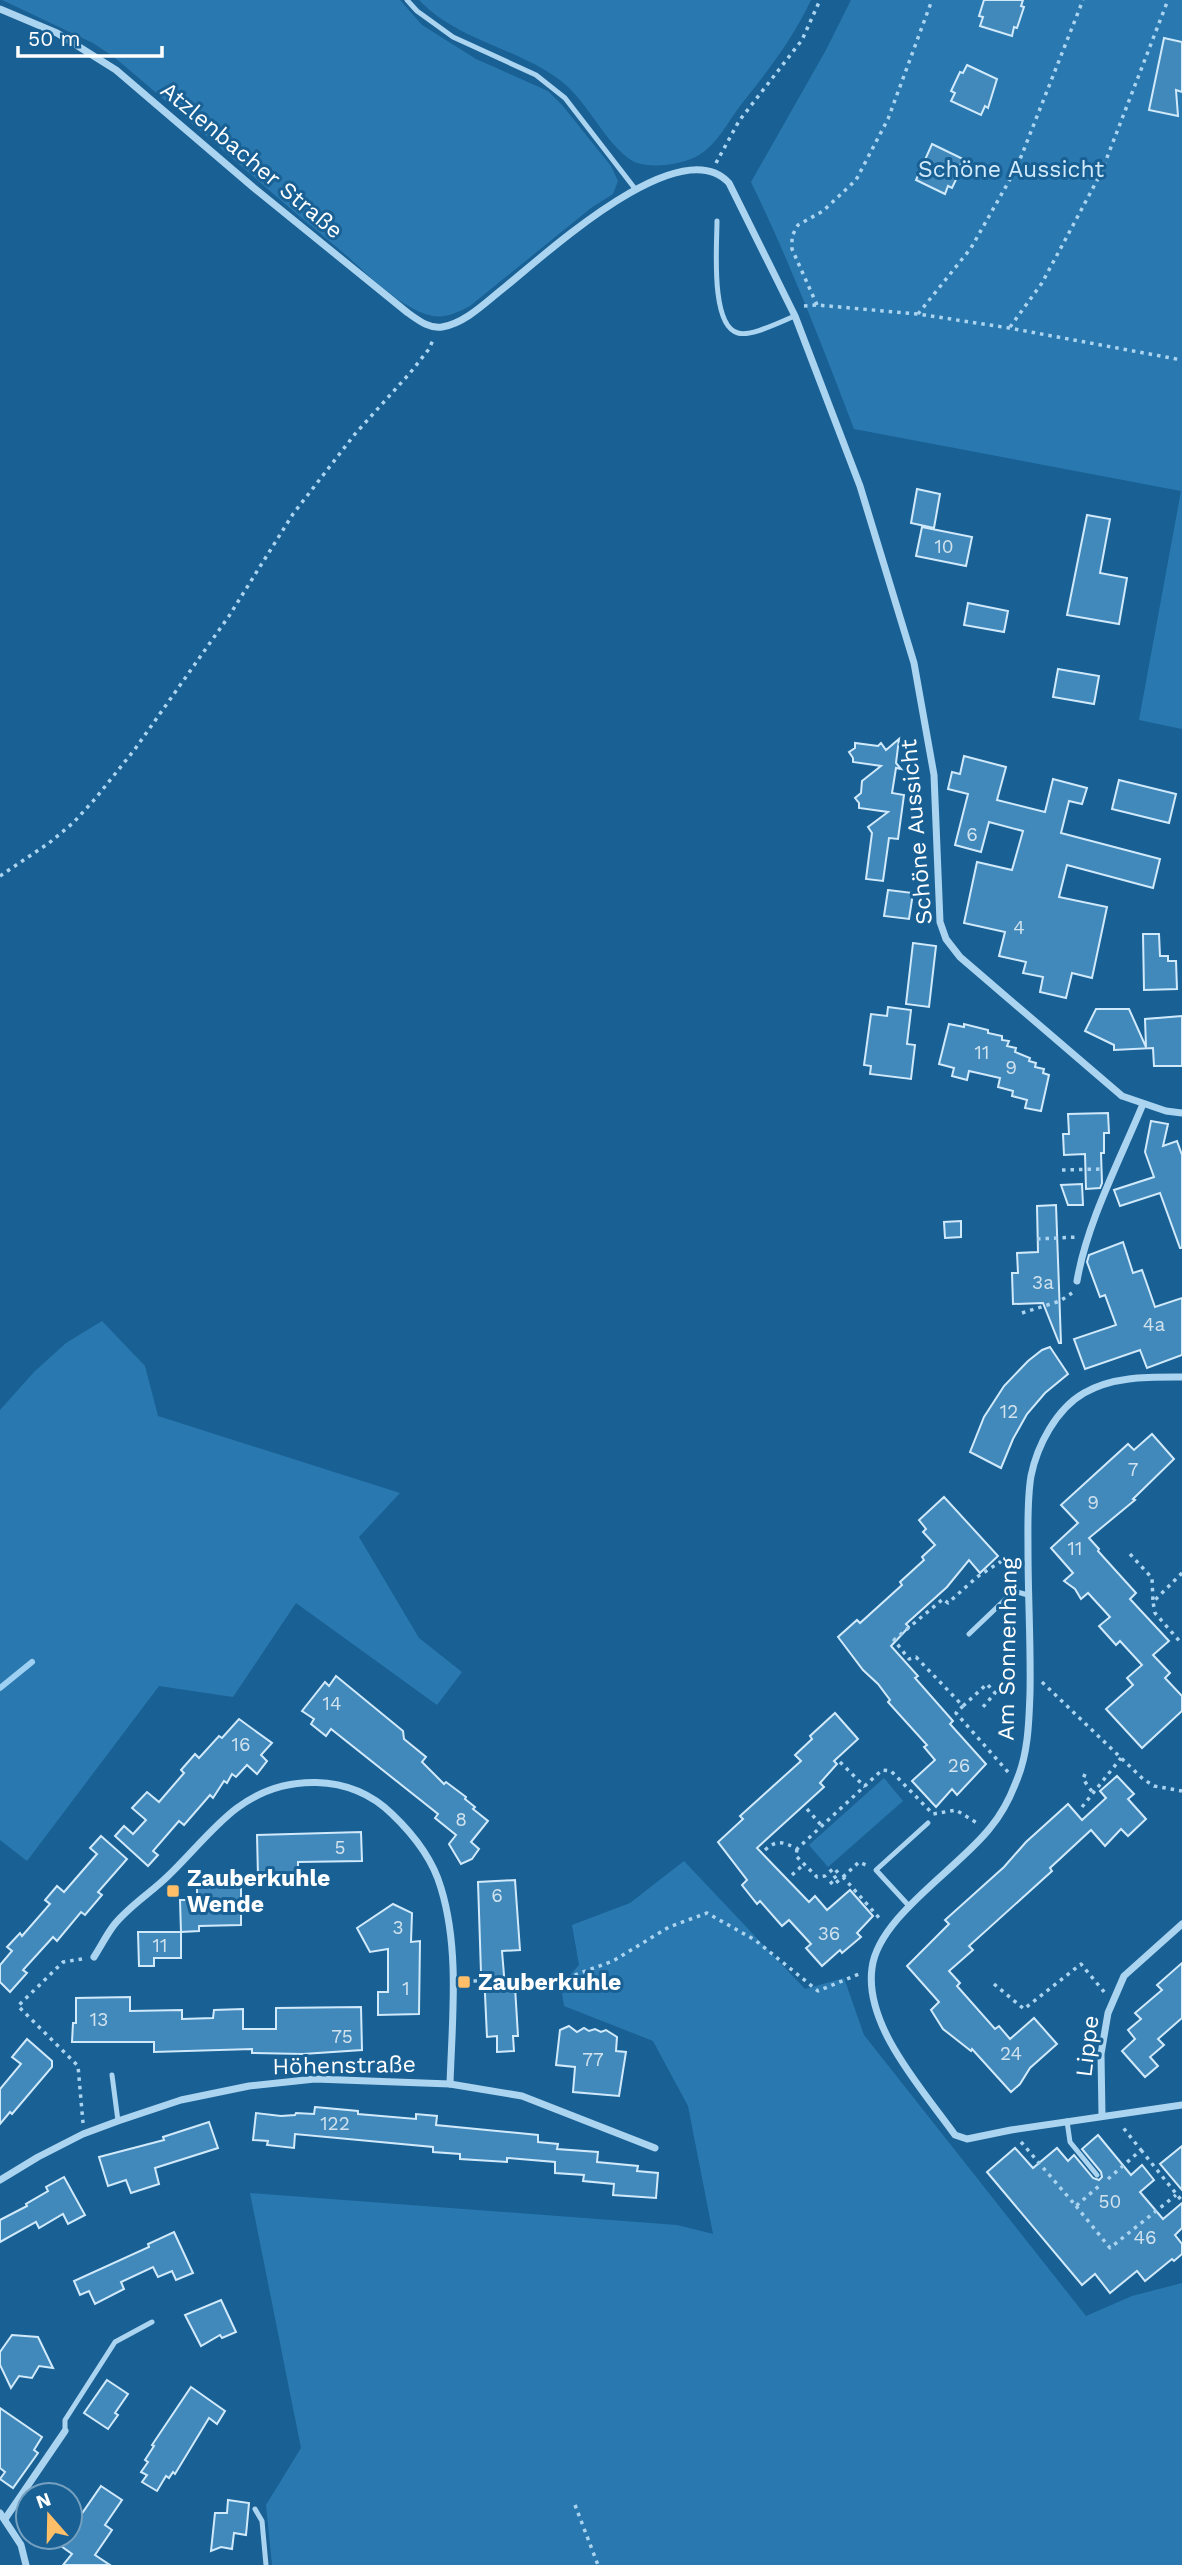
<svg xmlns="http://www.w3.org/2000/svg" width="1182" height="2565" font-family="'Work Sans',sans-serif">
<style>
.green{fill:#2979b0}
.lines{fill:none;stroke-linecap:round;stroke-linejoin:round}
.stream{stroke:#9dd0f2;stroke-width:6}
.building{fill:#4289bb;stroke:#d1eafb;stroke-width:2}
.path{stroke:#abd4f0;stroke-width:3.5;stroke-dasharray:3.5 5;stroke-linecap:butt}
.lane{stroke:#abd4f0;stroke-width:5}
.street{stroke:#abd4f0;stroke-width:7}
.poi-dot{fill:#ffbf69;stroke:#196094;stroke-width:2.5}
.labels{text-anchor:middle;stroke-width:6;stroke-linejoin:round;paint-order:stroke}
.number-label{font-size:19px;fill:#d0e2ee}
.street-label{font-size:23px;fill:#fff;stroke:#196094}
.park-label{font-size:23px;fill:#d1eafb;stroke:#196094}
.poi-label{font-size:23px;font-weight:bold;fill:#fff;stroke:#196094;text-anchor:start}
</style>
<rect width="100%" height="100%" fill="#196094"/>
<g class="green">
<path d="M2 0H400L422 25 476 59 548 91 562 105 611 166 618 181 613 194 591 208 470 306C455 314 442 320 425 314 393 302 366 272 340 250 264 187 190 121 114 57L93 43Z"/>
<path d="M419 0H811C792 40 767 72 740 106 728 122 717 144 699 155 682 165 644 171 628 158 600 136 587 99 557 78 514 47 457 40 419 0Z"/>
<path d="M851 0H1182V729L1139 720 1181 491 854 429C822 345 790 262 751 182L826 50Z"/>
<polygon points="102,1321 145,1366 158,1416 400,1493 359,1537 419,1638 462,1672 437,1705 296,1603 233,1697 159,1686 27,1861 0,1840 0,1410 34,1372 66,1343"/>
<polygon points="884,1778 903,1801 828,1867 809,1845"/>
<polygon points="684,1861 805,1989 844,1978 864,2035 1086,2316 1132,2296 1182,2283 1182,2565 272,2565 266,2505 301,2448 250,2193 677,2225 713,2234 688,2106 653,2041 564,2006 561,1986 579,1965 572,1925 630,1903"/>
</g>
<g class="lines">
<polyline class="stream" points="0,1688 32,1662"/>
</g>
<g class="building">
<polygon points="984,0 1023,0 1021,6 1024,7 1017,28 1014,27 1012,36 980,26 983,17 979,16"/>
<polygon points="1164,38 1182,42 1182,92 1176,90 1178,116 1149,110"/>
<polygon points="967,65 997,79 988,108 985,106 981,115 951,101 955,93 951,91 960,72 963,73"/>
<polygon points="932,144 963,159 959,168 961,169 952,188 948,186 945,194 916,180"/>
<polygon points="917,489 940,494 934,528 911,523"/>
<polygon points="1087,515 1110,519 1100,573 1127,578 1119,624 1067,615"/>
<polygon points="922,527 972,537 966,566 916,556"/>
<polygon points="968,603 1008,611 1004,632 964,625"/>
<polygon points="1058,669 1099,676 1094,704 1053,697"/>
<polygon points="899,739 896,763 901,769 896,768 892,793 904,795 898,839 889,838 883,881 866,879 872,833 868,827 888,812 859,808 859,803 855,798 861,793 862,781 881,766 853,762 853,758 849,752 855,748 855,743 878,746 881,743 886,750"/>
<polygon points="964,756 1006,767 997,800 1045,812 1053,779 1087,788 1082,804 1069,801 1061,833 1160,859 1153,888 1067,865 1059,897 1107,907 1092,978 1072,973 1066,998 1040,992 1043,977 1023,973 1026,962 999,956 1005,932 964,923 977,862 1012,870 1023,831 989,822 981,852 955,845 968,794 948,789 952,772 960,774"/>
<polygon points="1119,780 1176,794 1169,823 1112,809"/>
<polygon points="888,890 913,893 909,919 884,916"/>
<polygon points="1143,934 1159,934 1160,956 1168,956 1168,961 1176,961 1177,989 1144,990"/>
<polygon points="913,943 936,946 929,1007 906,1004"/>
<polygon points="888,1007 911,1010 907,1044 915,1045 911,1079 870,1074 871,1066 864,1065 871,1014 887,1016"/>
<polygon points="1096,1009 1129,1009 1146,1047 1145,1019 1182,1016 1182,1066 1154,1066 1153,1048 1114,1050 1114,1045 1085,1031"/>
<polygon points="949,1024 964,1027 964,1024 988,1030 988,1033 1002,1036 1002,1040 1009,1041 1007,1046 1016,1048 1015,1052 1030,1058 1029,1061 1036,1063 1035,1067 1044,1069 1043,1073 1049,1075 1041,1111 1025,1108 1027,1100 1012,1096 1013,1091 998,1087 1000,1078 969,1071 967,1080 952,1076 954,1068 939,1064"/>
<polygon points="1108,1113 1109,1133 1104,1133 1104,1153 1101,1153 1102,1183 1100,1188 1086,1189 1085,1154 1064,1155 1063,1134 1069,1134 1068,1114"/>
<polygon points="1151,1121 1168,1124 1163,1146 1177,1141 1182,1155 1182,1248 1180,1248 1160,1193 1120,1206 1114,1190 1154,1177 1145,1152"/>
<polygon points="1082,1184 1083,1205 1068,1205 1061,1185"/>
<polygon points="1056,1205 1061,1343 1059,1343 1043,1303 1013,1304 1012,1273 1018,1273 1017,1253 1038,1252 1037,1206"/>
<polygon points="961,1221 961,1237 945,1238 944,1222"/>
<polygon points="1123,1242 1133,1273 1142,1270 1155,1307 1182,1298 1182,1355 1147,1368 1140,1350 1085,1369 1074,1339 1116,1325 1105,1295 1100,1297 1087,1262 1089,1255"/>
<polygon points="1050,1347 1068,1374 1045,1393 1027,1414 1013,1439 1001,1468 970,1452 984,1417 1004,1386 1028,1361 1042,1350"/>
<polygon points="1152,1434 1174,1459 1133,1499 1135,1500 1089,1538 1099,1549 1098,1551 1136,1593 1130,1599 1169,1641 1153,1655 1170,1673 1165,1678 1182,1696 1182,1711 1142,1748 1106,1709 1133,1685 1127,1678 1142,1665 1120,1641 1116,1645 1099,1626 1110,1617 1088,1593 1081,1599 1075,1589 1064,1581 1073,1573 1051,1548 1078,1523 1061,1505 1128,1444 1134,1450"/>
<polygon points="944,1497 998,1556 980,1573 969,1560 947,1587 906,1624 909,1627 891,1646 918,1676 915,1678 953,1721 950,1724 986,1764 957,1795 952,1789 936,1807 912,1781 935,1760 924,1747 927,1745 888,1702 890,1700 878,1684 863,1670 838,1637 857,1620 860,1623 902,1585 900,1582 924,1560 922,1557 935,1545 923,1532 926,1529 919,1520"/>
<polygon points="336,1676 403,1731 404,1739 426,1757 422,1762 444,1784 446,1782 466,1797 465,1799 475,1807 473,1809 488,1821 471,1842 479,1849 472,1859 461,1864 449,1844 456,1835 435,1818 438,1814 331,1729 326,1736 311,1724 314,1719 302,1711 325,1682 329,1686"/>
<polygon points="835,1713 858,1739 834,1761 837,1764 820,1783 824,1787 757,1848 809,1902 815,1896 827,1910 850,1890 873,1916 857,1933 861,1937 842,1953 840,1950 822,1966 806,1948 811,1944 789,1920 782,1926 760,1901 757,1904 742,1885 747,1880 718,1842 743,1819 740,1816 801,1761 795,1755 812,1739 810,1736"/>
<polygon points="239,1719 272,1743 261,1755 267,1761 257,1774 247,1765 236,1777 232,1774 227,1783 224,1781 213,1798 210,1795 184,1825 179,1821 153,1851 158,1855 148,1866 115,1836 124,1826 133,1834 146,1820 132,1808 147,1792 159,1802 184,1773 181,1770 195,1754 199,1758 219,1736 222,1738"/>
<polygon points="1117,1776 1134,1794 1128,1799 1146,1819 1128,1836 1121,1829 1105,1846 1091,1830 1050,1868 1052,1871 969,1946 973,1950 949,1971 960,1983 957,1986 995,2029 999,2026 1010,2039 1034,2018 1057,2044 1030,2068 1020,2084 1011,2092 972,2049 971,2051 943,2029 931,2010 939,2002 907,1966 949,1924 945,1920 1004,1867 1026,1842 1068,1804 1082,1820 1106,1798 1100,1791"/>
<polygon points="361,1832 362,1861 298,1862 298,1875 258,1876 257,1835"/>
<polygon points="101,1836 127,1859 98,1892 102,1895 85,1915 81,1912 57,1941 53,1937 23,1970 27,1973 10,1992 0,1982 0,1965 12,1951 7,1947 20,1933 22,1936 50,1904 45,1900 57,1886 64,1892 97,1854 90,1848"/>
<polygon points="515,1880 520,1950 502,1951 505,1987 515,1987 518,2036 513,2036 514,2051 497,2052 497,2036 487,2037 484,1973 481,1973 478,1882"/>
<polygon points="241,1884 241,1925 199,1926 199,1931 181,1932 181,1958 154,1958 154,1966 139,1966 138,1932 181,1932 180,1900 197,1900 197,1885"/>
<polygon points="393,1904 412,1913 411,1942 420,1941 419,2014 378,2015 378,1992 388,1992 388,1949 370,1952 357,1928"/>
<polygon points="1182,1963 1182,2018 1158,2039 1164,2045 1150,2057 1158,2066 1145,2077 1122,2051 1135,2039 1128,2030 1141,2019 1135,2013 1162,1990 1157,1985"/>
<polygon points="130,1997 130,2011 182,2010 182,2019 213,2018 214,2010 243,2009 243,2029 276,2029 276,2008 361,2007 362,2050 303,2054 252,2053 252,2049 154,2052 154,2042 72,2042 73,2023 76,2023 76,1998"/>
<polygon points="569,2026 577,2032 584,2028 589,2031 595,2029 601,2032 606,2030 617,2037 616,2051 626,2052 619,2096 573,2092 575,2067 556,2065 560,2030"/>
<polygon points="27,2039 52,2061 52,2067 12,2114 10,2112 0,2124 0,2089 21,2064 12,2057"/>
<polygon points="315,2107 358,2111 358,2114 416,2119 416,2114 437,2116 436,2125 538,2135 538,2142 558,2144 557,2149 598,2152 597,2162 638,2166 637,2171 658,2173 656,2198 613,2195 614,2184 583,2181 584,2175 555,2173 555,2162 507,2158 507,2162 460,2159 460,2154 433,2152 433,2147 295,2134 294,2148 267,2145 268,2141 253,2140 256,2113 281,2116 295,2115 296,2113 314,2114"/>
<polygon points="209,2122 218,2148 155,2168 159,2184 131,2193 126,2180 108,2186 99,2157 164,2140 163,2137"/>
<polygon points="1098,2135 1131,2175 1142,2165 1154,2180 1140,2192 1163,2219 1182,2203 1182,2228 1175,2235 1182,2244 1182,2254 1174,2261 1172,2259 1145,2281 1137,2271 1110,2293 1095,2274 1082,2285 987,2172 1015,2148 1033,2168 1057,2148 1068,2161 1074,2155 1093,2178 1099,2180 1102,2177 1101,2172 1082,2149"/>
<polygon points="1182,2146 1182,2190 1160,2164"/>
<polygon points="64,2177 85,2215 68,2224 63,2214 39,2228 36,2222 0,2242 0,2220 27,2206 26,2204 48,2191 46,2187"/>
<polygon points="174,2232 193,2273 176,2280 172,2271 158,2277 153,2267 121,2282 124,2289 95,2304 89,2291 80,2295 74,2281 149,2247 148,2244"/>
<polygon points="221,2300 236,2332 222,2338 220,2335 201,2346 185,2315"/>
<polygon points="12,2335 38,2337 53,2368 39,2366 32,2378 19,2376 11,2388 0,2365 0,2352"/>
<polygon points="107,2380 128,2394 115,2413 118,2415 108,2429 84,2413"/>
<polygon points="191,2387 225,2411 217,2424 209,2418 175,2474 173,2472 169,2478 166,2476 157,2491 142,2482 147,2475 141,2472 148,2462 145,2460 154,2446 152,2445"/>
<polygon points="0,2408 42,2437 34,2450 38,2453 13,2488 0,2479 5,2472 0,2468"/>
<polygon points="101,2486 122,2500 105,2525 112,2530 95,2555 110,2565 63,2565 72,2554 61,2546 67,2537 70,2537 72,2528"/>
<polygon points="228,2500 249,2503 246,2535 234,2533 232,2549 221,2547 211,2551 215,2513 227,2513"/>
</g>
<g class="lines">
<g class="path">
<polyline points="716,163 739,121 802,40 820,0"/>
<polyline points="817,305 792,249 792,236 798,225 823,211 856,180 888,119 932,0"/>
<polyline points="804,306 817,305 918,314 1009,328 1182,360"/>
<polyline points="918,314 971,248 1017,167 1083,0"/>
<polyline points="1010,327 1042,283 1101,173 1168,0"/>
<polyline points="0,876 49,843 73,823 95,799 135,749 229,616 293,514 355,434 410,373 429,349 433,340"/>
<polyline points="1062,1170 1102,1169"/>
<polyline points="1037,1239 1077,1237"/>
<polyline points="1022,1313 1060,1301 1072,1293"/>
<polyline points="1130,1554 1152,1578 1153,1602"/>
<polyline points="1182,1573 1153,1602 1155,1613 1182,1644"/>
<polyline points="1042,1682 1143,1779 1154,1786 1182,1791"/>
<polyline points="963,1706 987,1684 995,1693 983,1707"/>
<polyline points="840,1762 865,1787"/>
<polyline points="1008,1772 956,1713 963,1706 916,1657 909,1659 894,1640 943,1599 948,1603 977,1577 1000,1562 1015,1576"/>
<polyline points="1085,1774 1083,1779 1093,1793"/>
<polyline points="1082,1807 1121,1758"/>
<polyline points="807,1809 822,1826"/>
<polyline points="797,1849 796,1856 817,1877 825,1876 834,1868 839,1874 830,1881 833,1885 843,1877 881,1920"/>
<path d="M765 1850C777 1839 784 1842 797 1849L882 1770 891 1771 933 1814 956 1810 977 1823"/>
<polyline points="792,1875 804,1864"/>
<polyline points="843,1877 859,1862 866,1865"/>
<polyline points="82,1959 63,1962 18,2006 78,2066 83,2123"/>
<polyline points="465,1981 561,1980 613,1961 669,1927 707,1913 755,1940 818,1991 859,1974"/>
<polyline points="994,1984 1024,2009 1081,1964 1105,1993"/>
<polyline points="1021,2142 1076,2206 1099,2186"/>
<polyline points="1141,2150 1182,2201"/>
<polyline points="1108,2179 1141,2150 1121,2125"/>
<polyline points="1076,2206 1110,2248 1176,2195"/>
<polyline points="575,2505 598,2565"/>
</g>
<g class="lane">
<polyline points="407,0 417,11 453,37 536,75 565,98 636,190"/>
<path d="M717 221C717 244 710 326 738 333 751 337 782 321 795 316"/>
<polyline points="969,1634 1014,1591 1028,1595"/>
<polyline points="910,1907 876,1870 928,1823"/>
<polyline points="112,2075 118,2121"/>
<polyline points="1067,2121 1070,2142 1097,2175"/>
<polyline points="65,2431 65,2420 115,2342 152,2322"/>
<polyline points="255,2509 262,2521 266,2565"/>
</g>
<g class="street">
<path d="M0 9 57 33 116 70 254 188 408 313C418 320 429 329 442 327 466 323 487 301 505 287 545 255 680 129 729 183L795 316 860 486 914 663 934 775 940 922 946 939 960 957 1122 1096 1166 1111 1182 1113"/>
<path d="M1077 1281C1087 1222 1120 1160 1143 1104"/>
<path d="M1182 1377C1149 1377 1113 1376 1084 1393 1056 1409 1037 1446 1031 1476 1027 1500 1028 1526 1028 1550 1028 1598 1031 1646 1030 1693 1029 1723 1028 1755 1016 1782 1010 1798 1001 1815 990 1828 959 1868 878 1917 872 1968 864 2026 923 2090 955 2135L967 2139 1011 2130 1182 2105"/>
<path d="M94 1957C101 1946 107 1934 114 1925 129 1906 152 1892 169 1875 190 1855 214 1825 237 1808 284 1773 350 1773 392 1814 413 1834 433 1860 441 1888 460 1950 452 2020 450 2084"/>
<polyline points="1102,2116 1101,2054 1108,2013 1124,1976 1182,1924"/>
<polyline points="0,2180 38,2157 83,2134 118,2121 181,2100 249,2086 315,2079 450,2084 522,2096 655,2148"/>
<polyline points="0,2513 21,2545 26,2565"/>
<polyline points="5,2519 65,2431"/>
</g>
</g>
<g class="poi-dot">
<rect x="166" y="1884" width="14" height="14" rx="3.5"/>
<rect x="457" y="1975" width="14" height="14" rx="3.5"/>
</g>
<g class="labels">
<g class="number-label">
<text x="944" y="553">10</text>
<text x="972" y="841">6</text>
<text x="1019" y="934">4</text>
<text x="982" y="1059">11</text>
<text x="1011" y="1074">9</text>
<text x="1043" y="1289">3a</text>
<text x="1154" y="1331">4a</text>
<text x="1009" y="1418">12</text>
<text x="1133" y="1476">7</text>
<text x="1093" y="1509">9</text>
<text x="1075" y="1555">11</text>
<text x="332" y="1710">14</text>
<text x="241" y="1751">16</text>
<text x="959" y="1772">26</text>
<text x="461" y="1826">8</text>
<text x="340" y="1854">5</text>
<text x="497" y="1902">6</text>
<text x="398" y="1934">3</text>
<text x="829" y="1940">36</text>
<text x="160" y="1952">11</text>
<text x="406" y="1995">1</text>
<text x="99" y="2026">13</text>
<text x="342" y="2043">75</text>
<text x="1011" y="2060">24</text>
<text x="593" y="2066">77</text>
<text x="335" y="2130">122</text>
<text x="1110" y="2208">50</text>
<text x="1145" y="2244">46</text>
</g>
<g class="street-label">
<text transform="translate(252 160) rotate(40)" y="8">Atzlenbacher Straße</text>
<text transform="translate(916 832) rotate(-95)" y="8">Schöne Aussicht</text>
<text transform="translate(1007 1649) rotate(-89)" y="8">Am Sonnenhang</text>
<text transform="translate(1087 2046) rotate(-83)" y="8">Lippe</text>
<text transform="translate(344 2065) rotate(-1)" y="8">Höhenstraße</text>
</g>
<g class="park-label">
<text x="1011" y="177">Schöne Aussicht</text>
</g>
<g class="poi-label">
<text x="187" y="1886">Zauberkuhle<tspan x="187" dy="26">Wende</tspan></text>
<text x="478" y="1990">Zauberkuhle</text>
</g>
</g>
<g transform="translate(49 2516) rotate(340)"><circle r="33" fill="#196094" stroke="#75a0bf" stroke-width="2"/>
<path d="M0-5L12 26L0 18L-12 26Z" fill="#ffbf69"/>
<text y="-10" font-size="19" font-weight="bold" text-anchor="middle" fill="#ffffff">N</text>
</g>
<path d="M18 46v10h144v-10" fill="none" stroke="#ffffff" stroke-width="3.5"/>
<text x="28" y="46" font-size="21" fill="#ffffff" stroke="#196094" stroke-width="5" paint-order="stroke">50 m</text>
</svg>
